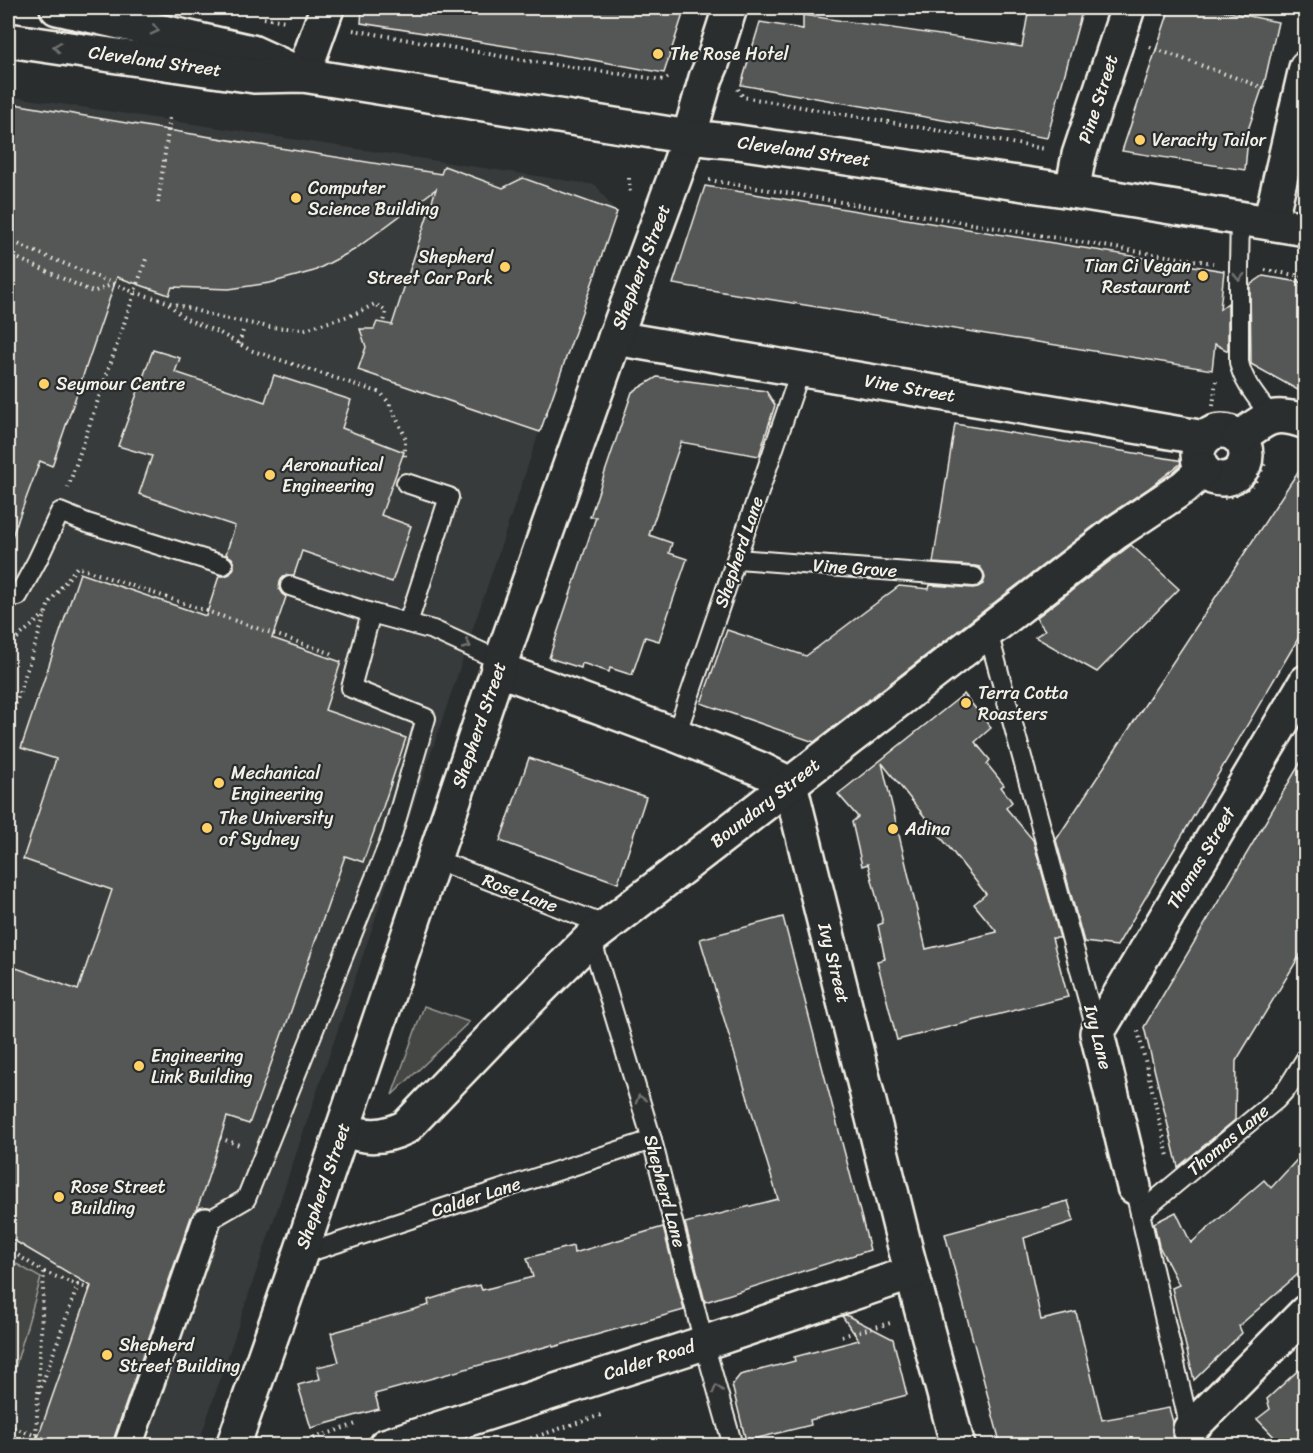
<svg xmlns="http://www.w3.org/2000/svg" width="1313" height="1453" font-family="Sriracha,sans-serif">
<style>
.built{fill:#373a3a}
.green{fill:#444645;stroke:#9c9c96;stroke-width:1.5}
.building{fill:#555756;stroke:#f4f1e8;stroke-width:1.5;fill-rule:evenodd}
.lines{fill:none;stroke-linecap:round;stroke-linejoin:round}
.service-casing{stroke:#f4f1e8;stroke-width:22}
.pedestrian-casing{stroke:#f4f1e8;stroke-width:32}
.minor-casing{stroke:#f4f1e8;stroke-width:38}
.primary-casing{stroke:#f4f1e8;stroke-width:38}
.path{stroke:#f4f1e8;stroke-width:4;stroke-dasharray:1.5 4.5;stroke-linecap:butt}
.service{stroke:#2a2d2e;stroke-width:18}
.pedestrian{stroke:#2a2d2e;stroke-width:27}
.minor{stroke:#2a2d2e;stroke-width:33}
.primary{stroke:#2a2d2e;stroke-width:33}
.oneway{stroke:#71726f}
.poi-dot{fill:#ffd166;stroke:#2a2d2e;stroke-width:2}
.labels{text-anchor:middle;stroke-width:4.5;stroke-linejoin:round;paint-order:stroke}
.poi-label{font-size:18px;fill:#f4f1e8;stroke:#2a2d2e;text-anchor:start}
.street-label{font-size:18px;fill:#f4f1e8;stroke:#2a2d2e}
</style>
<rect width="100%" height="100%" fill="#2a2d2e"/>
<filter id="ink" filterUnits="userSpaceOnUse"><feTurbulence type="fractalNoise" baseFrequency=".0167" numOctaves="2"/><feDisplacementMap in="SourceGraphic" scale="12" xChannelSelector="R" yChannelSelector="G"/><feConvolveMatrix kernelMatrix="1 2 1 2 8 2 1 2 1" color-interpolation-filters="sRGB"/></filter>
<g filter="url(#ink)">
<polygon class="built" points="8,96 596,185 614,210 198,1445 8,1445"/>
<g class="green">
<polygon points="424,1006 469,1022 392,1095"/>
<polygon points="8,1259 41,1278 8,1392"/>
</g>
<g class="building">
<polygon points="362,8 685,8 664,73 587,59 361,23"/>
<polygon points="1029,8 1083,8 1047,138 741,85 760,22 803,29 803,15 1022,47"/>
<polygon points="1170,8 1210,8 1278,22 1265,80 1249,127 1245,170 1122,151"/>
<polygon points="8,103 186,133 441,174 444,166 503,188 523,178 617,212 540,432 358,370 366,347 360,329 374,329 377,322 392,325 436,189 354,250 314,271 270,283 229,289 172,287 169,295 117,277 52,466 40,461 11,539 8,539"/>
<polygon points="705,186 1224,271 1220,309 1228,303 1228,351 1215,344 1212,370 673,284"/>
<polygon points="1263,276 1305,283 1305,394 1251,364 1250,285"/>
<polygon points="153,350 180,358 175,372 265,402 274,375 351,400 342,428 404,452 381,515 411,526 392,582 302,551 294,575 287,575 282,578 280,582 279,589 282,594 286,597 272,638 341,662 325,710 406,738 383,807 363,862 345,856 284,1031 283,1031 249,1124 227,1117 205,1187 197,1209 191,1217 113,1441 113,1446 35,1446 91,1286 8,1237 8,965 78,990 112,890 23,859 56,759 21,748 80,573 206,616 219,576 225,576 230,574 234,568 234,563 232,558 226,554 235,526 139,494 152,456 118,446"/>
<polygon points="657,377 766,391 775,405 759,456 681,442 649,535 672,543 669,553 687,559 659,641 645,637 632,675 610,668 609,672 582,663 581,668 549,658 596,517 590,517 632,392"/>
<polygon points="955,424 1184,461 1149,488 1104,518 814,742 701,703 727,630 806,656 899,586 929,589 930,585 973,588 978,587 983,584 985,578 984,573 980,567 975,566 933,563"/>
<polygon points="1305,461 1305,627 1117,946 1084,942 1056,840"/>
<polygon points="1131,545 1179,589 1097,672 1035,637 1045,630 1036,618"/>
<path d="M964 694 991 728 975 742 990 760 987 764 1004 785 1001 787 1012 802 1006 808 1033 840 1060 938H1052L1068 997 897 1040 877 961 885 959 878 925 883 923 868 864 862 866 852 822 858 817 838 794ZM882 763 986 894 974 904 997 932 926 949Z"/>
<polygon points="1305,755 1305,947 1236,1061 1235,1120 1178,1167 1144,1027"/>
<polygon points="529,758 646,797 618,883 500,841"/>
<polygon points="783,917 870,1250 705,1302 685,1223 778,1199 700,939"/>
<polygon points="1305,1151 1305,1268 1239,1326 1242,1333 1194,1380 1172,1288 1179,1285 1159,1246 1154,1223 1176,1212 1191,1243 1264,1180 1271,1188"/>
<polygon points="1068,1201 1074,1221 1024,1238 1041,1320 1076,1312 1102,1420 1169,1408 1173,1422 1172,1433 1178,1446 1001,1446 945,1234"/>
<polygon points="663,1227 684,1310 553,1347 552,1345 375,1394 379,1409 311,1428 298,1385 320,1379 317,1367 339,1362 331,1333 429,1305 428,1300 463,1289 480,1285 482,1290 533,1277 527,1258 573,1246 574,1253"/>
<polygon points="846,1315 893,1339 907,1395 810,1420 811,1425 746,1441 732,1385 740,1375 795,1361 794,1357 859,1340 842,1316"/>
<polygon points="1305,1364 1305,1446 1283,1446 1257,1419 1270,1409 1267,1399"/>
</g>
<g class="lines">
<g class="service-casing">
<g id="service">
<path d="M1240 218 1239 267V362C1243 383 1259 400 1271 417"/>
<polyline points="406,483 449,497 408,623"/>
<polyline points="737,559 974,577"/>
<polyline points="290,586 371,613 433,630 501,661"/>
<polyline points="8,597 18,596 37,561 60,512 87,523 223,565"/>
<polyline points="988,632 1097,1033"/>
<polyline points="676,735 801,369"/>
<polyline points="434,859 607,926"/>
<polyline points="591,938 652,1140 704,1343 733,1446"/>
<polyline points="1134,1187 1194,1446"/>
<polyline points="1140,1213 1276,1100 1288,1087 1306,1058"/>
<polyline points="206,1222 246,1199 392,835 426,718 351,688 371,613"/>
<polyline points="300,1255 652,1140"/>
</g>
</g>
<g class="pedestrian-casing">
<polyline id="pedestrian" points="128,1446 206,1222"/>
</g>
<g class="minor-casing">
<g id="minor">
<polyline points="303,75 327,8"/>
<polyline points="1072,191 1079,155 1128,8"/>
<polyline points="1270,223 1306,68"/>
<polyline points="615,338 1205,438"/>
<circle cx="1222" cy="455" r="24"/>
<path d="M1239 438C1266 419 1271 410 1306 422"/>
<polyline points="498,669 676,735 760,769 790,784 906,1251 958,1446"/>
<path d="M342 1130C366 1137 382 1139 406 1127L501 1028 591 938 1115 533 1184 487 1203 470"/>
<polyline points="1134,1187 1097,1033 1306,682"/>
<polyline points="1190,1429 1306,1312"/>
<polyline points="233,1446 300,1255 501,661 615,338 674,179 689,137 706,78 712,64 730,8"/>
<polyline points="385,1446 704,1343 912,1273"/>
</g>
</g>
<g class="primary-casing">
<g id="primary">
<polyline points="57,8 252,52 296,72"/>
<polyline points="8,40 254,76 303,75 689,137 738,142 1072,191 1306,229"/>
</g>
</g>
<g class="path">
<polyline points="264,18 286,21"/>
<polyline points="353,30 528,61 664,80 671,76"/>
<polyline points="1150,47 1267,89"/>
<polyline points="738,89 743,97 1046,149"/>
<polyline points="629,178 630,195"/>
<polyline points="709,180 1140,252 1213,263"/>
<polyline points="158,203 170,117"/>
<polyline points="8,239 26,248 134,292 218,317 269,327 305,329 355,314 375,304 386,311 384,323"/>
<polyline points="8,254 93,292 114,284"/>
<polyline points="1265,270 1306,277"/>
<polyline points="169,304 184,318 220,333 250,350 381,393 389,403 405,436 405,459"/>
<polyline points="239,344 243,331"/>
<polyline points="1213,406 1216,381"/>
<polyline points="68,488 146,259"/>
<path d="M1224 498C1235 496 1250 489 1257 479 1260 474 1263 467 1266 462"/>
<polyline points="8,646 45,614"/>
<polyline points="1300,650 1306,640"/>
<polyline points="8,727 49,603 77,567 333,654"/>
<polyline points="1138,1031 1168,1156"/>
<polyline points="220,1138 239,1145"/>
<polyline points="8,1249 44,1272 36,1436"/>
<polyline points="44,1272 78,1285"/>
<polyline points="842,1336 890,1323"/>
<polyline points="39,1393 78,1285 90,1289"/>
<polyline points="8,1426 65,1446"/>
<polyline points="291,1446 359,1423"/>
<polyline points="508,1446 601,1415"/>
</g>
<use href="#service" class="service"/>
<use href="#pedestrian" class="pedestrian"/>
<use href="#minor" class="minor"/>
<use href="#primary" class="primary"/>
</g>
<defs><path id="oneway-chevron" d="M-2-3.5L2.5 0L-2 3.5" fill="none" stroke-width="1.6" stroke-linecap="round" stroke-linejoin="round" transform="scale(1.5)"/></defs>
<g class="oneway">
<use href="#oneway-chevron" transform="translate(155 30) rotate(13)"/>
<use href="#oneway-chevron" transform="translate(57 47) rotate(-172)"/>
<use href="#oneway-chevron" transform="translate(1239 277) rotate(90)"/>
<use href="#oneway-chevron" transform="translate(467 645) rotate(25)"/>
<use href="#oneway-chevron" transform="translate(640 1099) rotate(-107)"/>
<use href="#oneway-chevron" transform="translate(717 1389) rotate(-106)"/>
</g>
</g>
<g class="poi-dot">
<circle cx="658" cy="54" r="6"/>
<circle cx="1140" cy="140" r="6"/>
<circle cx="296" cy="198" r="6"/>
<circle cx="505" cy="267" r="6"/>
<circle cx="1203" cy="276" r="6"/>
<circle cx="44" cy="384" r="6"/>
<circle cx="270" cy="475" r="6"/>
<circle cx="966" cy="703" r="6"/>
<circle cx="219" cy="783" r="6"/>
<circle cx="207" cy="828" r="6"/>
<circle cx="893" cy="829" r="6"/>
<circle cx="139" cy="1066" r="6"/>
<circle cx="59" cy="1197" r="6"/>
<circle cx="107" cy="1355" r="6"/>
</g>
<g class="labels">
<g class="poi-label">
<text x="670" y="60">The Rose Hotel</text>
<text x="1152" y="146">Veracity Tailor</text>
<text x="308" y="194">Computer<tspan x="308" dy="21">Science Building</tspan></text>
<text x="493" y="263" text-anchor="end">Shepherd<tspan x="493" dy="21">Street Car Park</tspan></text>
<text x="1191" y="272" text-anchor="end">Tian Ci Vegan<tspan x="1191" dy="21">Restaurant</tspan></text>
<text x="56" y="390">Seymour Centre</text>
<text x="282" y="471">Aeronautical<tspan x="282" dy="21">Engineering</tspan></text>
<text x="978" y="699">Terra Cotta<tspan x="978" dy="21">Roasters</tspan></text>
<text x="231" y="779">Mechanical<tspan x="231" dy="21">Engineering</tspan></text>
<text x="219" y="824">The University<tspan x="219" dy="21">of Sydney</tspan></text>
<text x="905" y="835">Adina</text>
<text x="151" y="1062">Engineering<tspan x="151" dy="21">Link Building</tspan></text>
<text x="71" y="1193">Rose Street<tspan x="71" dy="21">Building</tspan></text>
<text x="119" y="1351">Shepherd<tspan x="119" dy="21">Street Building</tspan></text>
</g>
<g class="street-label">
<text transform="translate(155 61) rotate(8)" y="6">Cleveland Street</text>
<text transform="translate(1098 99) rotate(-72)" y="6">Pine Street</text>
<text transform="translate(804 151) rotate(8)" y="6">Cleveland Street</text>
<text transform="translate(641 267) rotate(-69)" y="6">Shepherd Street</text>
<text transform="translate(910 388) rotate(10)" y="6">Vine Street</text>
<text transform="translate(739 552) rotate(-71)" y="6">Shepherd Lane</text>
<text transform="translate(855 568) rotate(4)" y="6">Vine Grove</text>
<text transform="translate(479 725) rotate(-71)" y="6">Shepherd Street</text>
<text transform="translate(765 803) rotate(-38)" y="6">Boundary Street</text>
<text transform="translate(1201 858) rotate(-59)" y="6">Thomas Street</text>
<text transform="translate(520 893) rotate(21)" y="6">Rose Lane</text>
<text transform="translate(834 963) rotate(76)" y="6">Ivy Street</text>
<text transform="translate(1098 1037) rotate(76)" y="6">Ivy Lane</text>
<text transform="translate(1228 1140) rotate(-40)" y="6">Thomas Lane</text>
<text transform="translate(323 1186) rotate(-71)" y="6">Shepherd Street</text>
<text transform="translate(665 1191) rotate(75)" y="6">Shepherd Lane</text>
<text transform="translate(476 1197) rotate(-18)" y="6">Calder Lane</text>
<text transform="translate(649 1360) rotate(-18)" y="6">Calder Road</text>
</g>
</g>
<rect width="1313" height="1453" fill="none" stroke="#2a2d2e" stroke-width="30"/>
<rect x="15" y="15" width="1283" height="1423" fill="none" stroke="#f4f1e8" stroke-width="2" filter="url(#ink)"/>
</svg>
